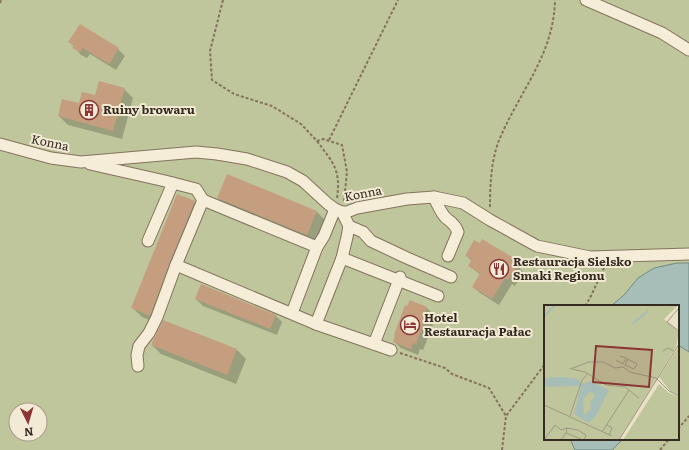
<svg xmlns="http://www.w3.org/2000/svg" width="689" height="450" font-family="Literata,serif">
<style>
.green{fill:#c0c69b;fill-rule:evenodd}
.water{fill:#a7bdb7;stroke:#6e8b85}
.shadow{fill:#0003}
.building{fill:#c49e7f}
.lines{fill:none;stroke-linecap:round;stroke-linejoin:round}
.minor-casing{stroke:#83735d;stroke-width:13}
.path{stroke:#83735d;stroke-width:2;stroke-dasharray:3 2;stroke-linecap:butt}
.minor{stroke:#f5edd8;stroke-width:11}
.labels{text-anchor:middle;stroke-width:4;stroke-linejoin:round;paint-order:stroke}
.poi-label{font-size:12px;font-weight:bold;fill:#342a20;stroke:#f2ead4;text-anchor:start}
.street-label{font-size:12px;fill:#342a20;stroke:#f2ead4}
.inset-river{fill:none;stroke:#a7bdb7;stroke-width:2}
.inset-road{fill:none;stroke:#a19784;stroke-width:1}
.view{fill:#8b3634;fill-opacity:0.15;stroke:#8b3634;stroke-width:2}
.inset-edge{fill:none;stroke:#342a20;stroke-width:2}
</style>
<rect width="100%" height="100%" fill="#e9e0c6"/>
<path class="green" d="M0 0H689V450H0ZM545 306H678V439H545ZM16 410H40V434H16Z"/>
<g class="water">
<polygon points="677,263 689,263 689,352 678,345 678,306 611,306 624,295 638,278 654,268"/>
<polygon points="570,439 623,439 612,450 575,450"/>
</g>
<g class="shadow">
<polygon points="70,42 118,49 125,56 116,70 90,54 87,58 81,55"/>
<polygon points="124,89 133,98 122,139 68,125 59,116 96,96"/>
<polygon points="218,198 317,212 326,221 316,244 228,207"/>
<polygon points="194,202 203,211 178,272 159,324 142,317 133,308"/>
<polygon points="466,255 511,258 523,272 515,286 512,284 499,305 480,293 473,287 481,275 469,266 472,261"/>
<polygon points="196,299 275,315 282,322 277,335 203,306"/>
<polygon points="410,302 427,308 434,315 432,320 434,322 423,350 420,349 418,355 401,348 394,341"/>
<polygon points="164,321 237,350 246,359 236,384 161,354 152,345"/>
</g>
<g class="building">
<polygon points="80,24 119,48 109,64 83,48 80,52 72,48 74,46 68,42"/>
<polygon points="99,81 125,88 113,131 58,116 62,99 79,103 82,92 95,95"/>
<polygon points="227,174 317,211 307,235 217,198"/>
<polygon points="177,194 195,201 170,262 150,316 131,308"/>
<polygon points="482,239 512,257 510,260 518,265 508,280 505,278 492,299 472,287 480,273 468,266 472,259 465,256 474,240 480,243"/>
<polygon points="201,284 276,315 270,329 195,299"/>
<polygon points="410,300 427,307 425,313 427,314 416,344 413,343 411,349 393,342 395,336 394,335 405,305 407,306"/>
<polygon points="163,320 237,349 227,375 151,345"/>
</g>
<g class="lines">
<g class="minor-casing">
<g id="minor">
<polyline points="586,0 662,33 689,50"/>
<polyline points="0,144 51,158 81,162 196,152 217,154 247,159 287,172 303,181 328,204 335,209 342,212 347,212 357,208 407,199 434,197 463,203 490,220 537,246 590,257 689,254"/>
<polyline points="90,164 165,181 196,189 203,200"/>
<path d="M434 197C437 204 440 211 445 217 451 223 454 222 458 232L448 256"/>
<polyline points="342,212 349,226 363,232 371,241 407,258 451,277"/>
<polyline points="148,241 173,183"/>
<polyline points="317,247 324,236 335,209"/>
<polyline points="342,258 347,237 349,226"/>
<polyline points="292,313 317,247 203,200 176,265 316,324 391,350"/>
<polyline points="316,324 342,258 438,296"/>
<polyline points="374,344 400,277"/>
<polyline points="138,366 137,355 139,346 149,333 157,317 176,265"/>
</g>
</g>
<g class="path">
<polyline points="223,0 210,51 212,80 234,94 272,106 301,124 317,141 323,139 342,145 347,172 344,201"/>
<polyline points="0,3 1,0"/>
<polyline points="329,140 398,0"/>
<path d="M317 141C333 163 341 169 337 198"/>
<path d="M490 207C490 185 491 159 500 138 520 91 554 54 555 0"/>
<polyline points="585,306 590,298 604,268"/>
<polyline points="400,353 445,368 452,374 489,388 506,416"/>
<polyline points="678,429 689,416"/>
<polyline points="502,450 506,416 545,364"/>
<polyline points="660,450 669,439"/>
</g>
<use href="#minor" class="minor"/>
</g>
<defs>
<g id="building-ring" transform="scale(1)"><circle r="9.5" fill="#f2ead4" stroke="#8b3634" stroke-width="1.5"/><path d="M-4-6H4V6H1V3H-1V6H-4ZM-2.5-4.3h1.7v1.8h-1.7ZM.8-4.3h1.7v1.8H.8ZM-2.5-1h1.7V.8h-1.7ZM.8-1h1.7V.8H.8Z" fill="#8b3634"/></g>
<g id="restaurant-ring" transform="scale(1)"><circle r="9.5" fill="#f2ead4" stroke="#8b3634" stroke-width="1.5"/><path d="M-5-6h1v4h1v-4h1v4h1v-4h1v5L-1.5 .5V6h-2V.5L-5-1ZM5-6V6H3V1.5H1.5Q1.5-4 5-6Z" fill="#8b3634"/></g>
<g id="hotel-ring" transform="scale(1)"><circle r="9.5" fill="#f2ead4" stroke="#8b3634" stroke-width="1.5"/><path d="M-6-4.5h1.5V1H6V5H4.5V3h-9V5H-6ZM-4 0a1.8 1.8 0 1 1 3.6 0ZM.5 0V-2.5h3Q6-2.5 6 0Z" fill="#8b3634"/></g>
</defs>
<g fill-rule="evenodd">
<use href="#building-ring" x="89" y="110"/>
<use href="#restaurant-ring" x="499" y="269"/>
<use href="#hotel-ring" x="410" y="325"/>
</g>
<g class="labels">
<g class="poi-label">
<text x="103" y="114">Ruiny browaru</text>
<text x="513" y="266">Restauracja Sielsko<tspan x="513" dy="14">Smaki Regionu</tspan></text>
<text x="424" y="322">Hotel<tspan x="424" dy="14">Restauracja Pałac</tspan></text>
</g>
<g class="street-label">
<text transform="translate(50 143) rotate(12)" y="4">Konna</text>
<text transform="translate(363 194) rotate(-11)" y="4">Konna</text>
</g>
</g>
<g transform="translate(544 305)">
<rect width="135" height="135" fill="#e9e0c6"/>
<path d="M0 0H134L120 14 135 27 132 42 75 135H0ZM135 41V91L127 87 115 72ZM115 79 125 88 135 92V135H79Z" fill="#c0c69b"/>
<path d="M18 72 33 74 39 79 46 76 65 85 52 111 44 118 30 109 37 81 0 82V73ZM45 87 49 88 51 91 46 97 47 104 40 110 39 95Z" fill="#a7bdb7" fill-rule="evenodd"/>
<path class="inset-river" d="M0 12 11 0M88 19 104 6"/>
<path class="inset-road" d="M135 3 123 17 135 26M119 46 124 43 130 46M76 51 82 53 93 59 90 64 81 60 84 54M72 55 79 59 82 53M26 64 45 57H59L71 63 79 62 86 67 112 73 125 86 135 91M28 64 41 67 62 80 81 82 95 93M0 100 68 131M26 111 38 75 44 68M63 120 68 123 65 130M23 123 34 125 42 130 40 135M58 127 85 85M0 135 11 120 17 125 23 123 22 128M17 135 22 128 39 135M75 135 135 39"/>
<path class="view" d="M52 41 108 45 105 82 49 77Z"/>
<rect width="135" height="135" class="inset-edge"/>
</g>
<g transform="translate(28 422) rotate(175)"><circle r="19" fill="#f2ead4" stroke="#a69d8c"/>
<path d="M0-3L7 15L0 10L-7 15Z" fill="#8b3634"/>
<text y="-6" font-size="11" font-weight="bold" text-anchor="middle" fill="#342a20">N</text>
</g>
</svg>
